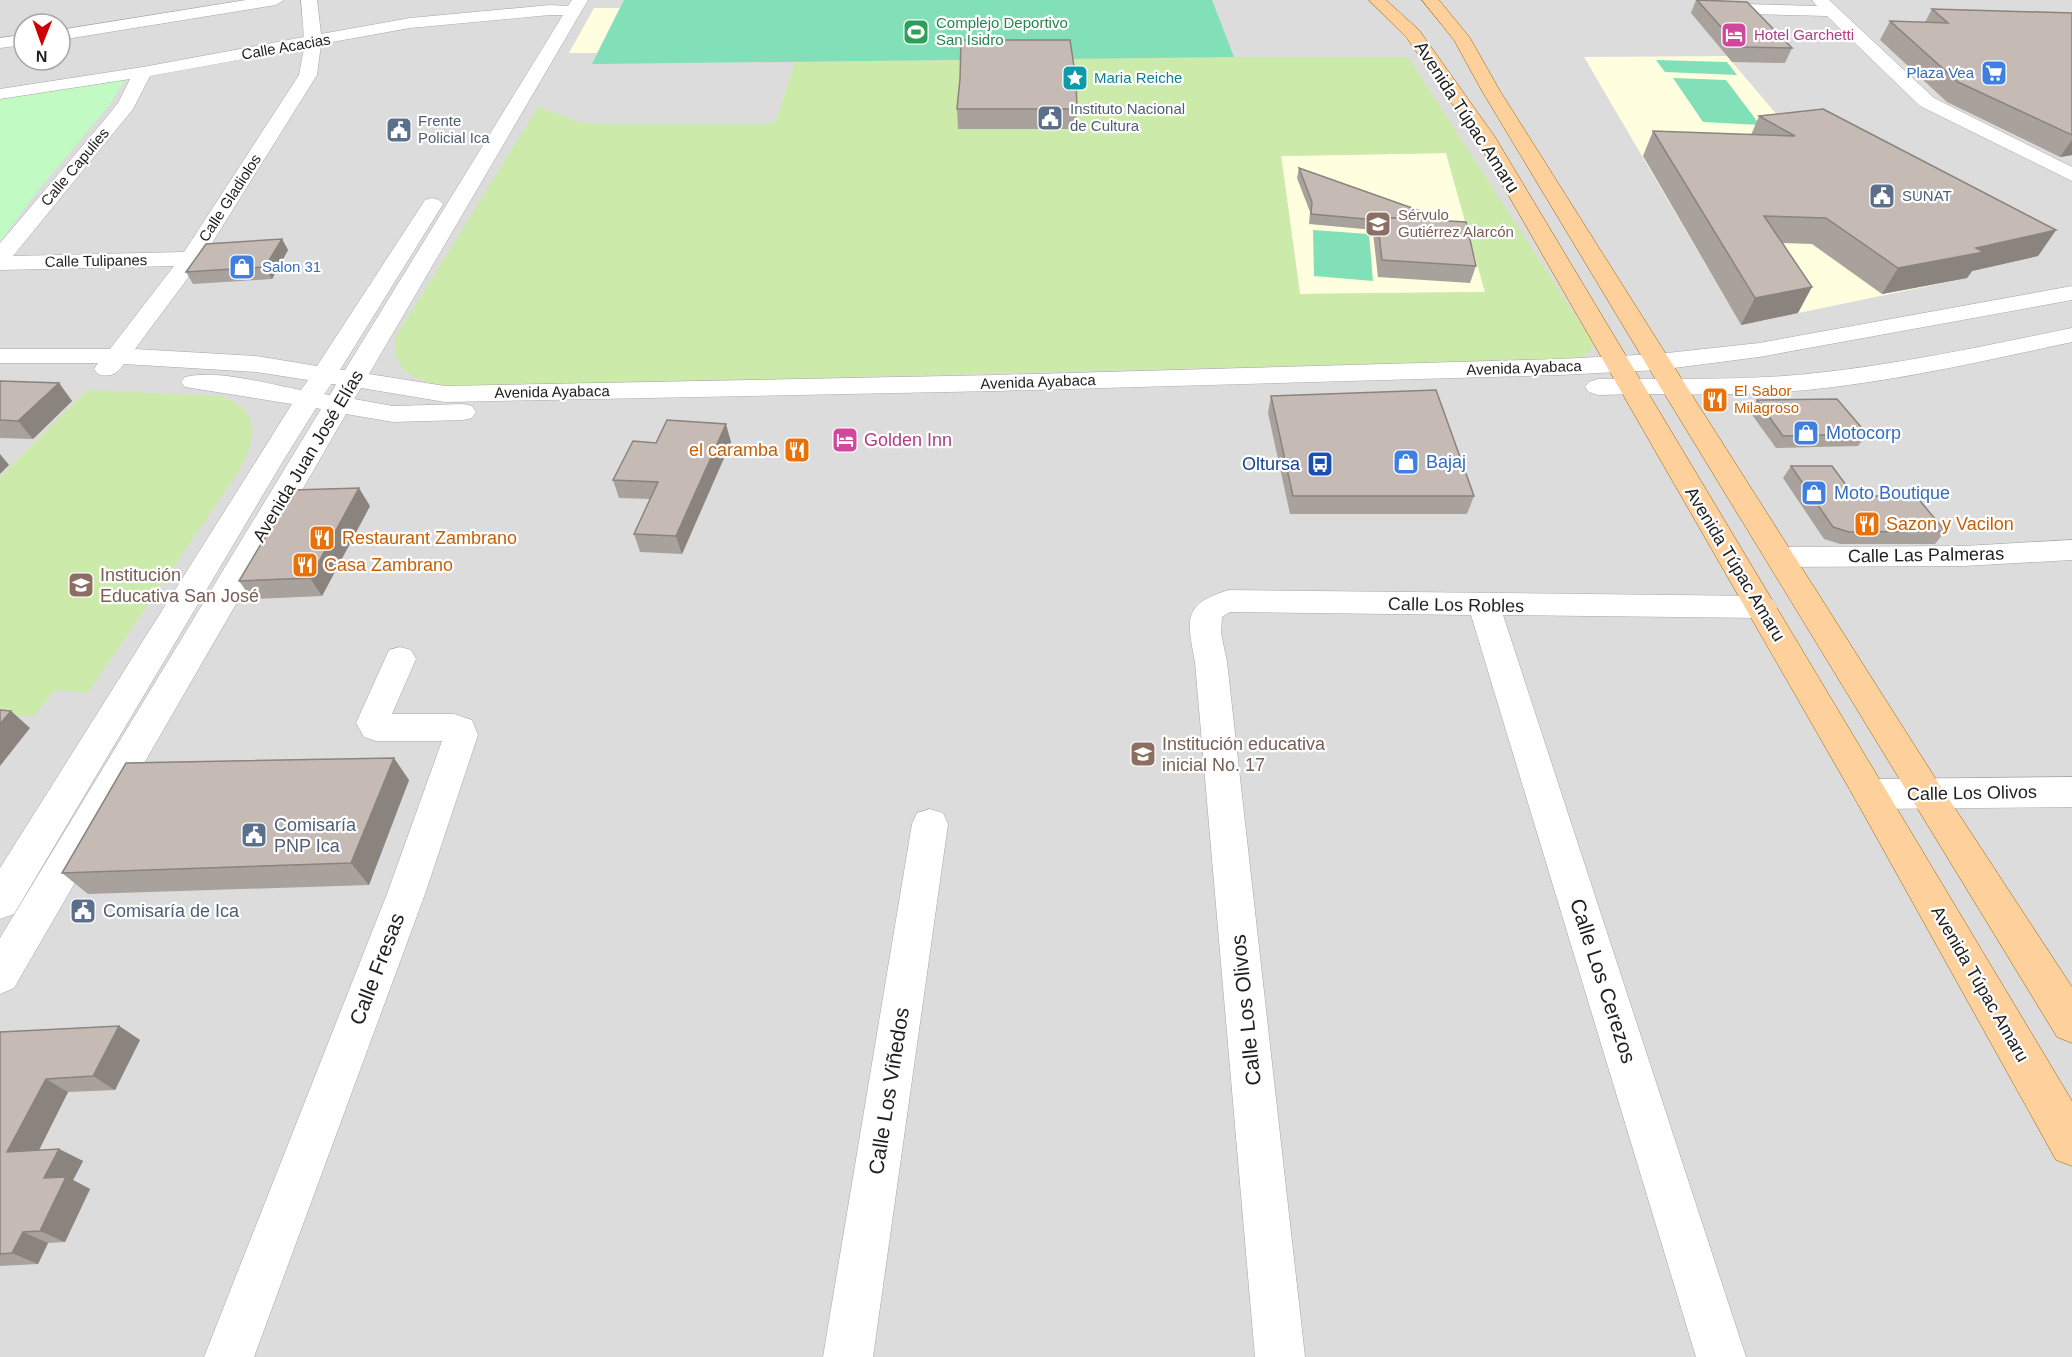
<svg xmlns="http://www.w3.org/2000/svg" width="2072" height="1357" font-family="Arial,sans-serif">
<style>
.residential{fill:#dddcdc;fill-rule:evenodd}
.education{fill:#fffede}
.grass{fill:#ccebaa;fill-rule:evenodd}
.park{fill:#c1fac3}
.pitch{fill:#81e0b8}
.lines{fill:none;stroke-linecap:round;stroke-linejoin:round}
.minor-casing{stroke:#a6a6a6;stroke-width:1}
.major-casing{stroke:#996100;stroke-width:1}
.minor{fill:#fff;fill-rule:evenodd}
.major{fill:#fdd09c;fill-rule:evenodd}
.wall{fill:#a9a19b}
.shaded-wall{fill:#8a837e}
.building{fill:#c5bbb4;stroke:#8a837e;stroke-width:1.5}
.labels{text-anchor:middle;stroke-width:4.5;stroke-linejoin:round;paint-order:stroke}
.far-leisure-label{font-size:15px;fill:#27864d;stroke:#fff;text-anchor:start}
.far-hotel-label{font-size:15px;fill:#b23c85;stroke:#fff;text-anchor:start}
.far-street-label{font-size:15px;fill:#1f1f1f;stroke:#fff}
.far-shop-label{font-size:15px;fill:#366cbe;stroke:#fff;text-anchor:end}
.far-culture-label{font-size:15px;fill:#0d838f;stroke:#fff;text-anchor:start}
.far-service-label{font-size:15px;fill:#4e5e75;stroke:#fff;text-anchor:start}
.far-education-label{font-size:15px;fill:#785e54;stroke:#fff;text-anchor:start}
.far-food-label{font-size:15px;fill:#c56008;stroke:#fff;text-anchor:start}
.street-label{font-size:18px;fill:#1f1f1f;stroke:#fff}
.shop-label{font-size:18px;fill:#366cbe;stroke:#fff;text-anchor:start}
.hotel-label{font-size:18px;fill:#b23c85;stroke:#fff;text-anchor:start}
.food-label{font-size:18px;fill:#c56008;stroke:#fff;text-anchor:start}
.transit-label{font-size:18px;fill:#164399;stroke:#fff;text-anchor:end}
.education-label{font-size:18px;fill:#785e54;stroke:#fff;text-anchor:start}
.service-label{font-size:18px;fill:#4e5e75;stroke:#fff;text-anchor:start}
.near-street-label{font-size:21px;fill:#1f1f1f;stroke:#fff}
</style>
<rect width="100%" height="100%" fill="#f0ece5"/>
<path class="residential" d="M0 0H2072V1357H0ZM24 24H60V60H24Z"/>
<g class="education">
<polygon points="594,8 620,8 597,53 569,53"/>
<polygon points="1727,56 1778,116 1967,278 1741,325 1584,57"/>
<polygon points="1446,153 1485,292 1300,294 1281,156"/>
</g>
<g class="grass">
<path d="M1234 57H1408L1592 341 1591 351 1578 359 443 387C412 377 394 375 395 338L538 107 582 123H775L795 62ZM1446 153 1485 292 1300 294 1281 156Z"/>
<path d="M87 390 220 396C266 411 255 445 234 478L88 693 55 690 34 716 0 715V477Z"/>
</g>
<polygon class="park" points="127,77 108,107 36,193 0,242 0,97"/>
<g class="pitch">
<polygon points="624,0 1212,0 1234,57 592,64"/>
<polygon points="1656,60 1727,62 1737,75 1665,72"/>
<polygon points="1673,78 1726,80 1760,125 1703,122"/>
<polygon points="1313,230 1369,234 1373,281 1314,276"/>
</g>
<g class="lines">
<g class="minor-casing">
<g id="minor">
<polygon points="246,0 284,0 276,5 60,40 60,30"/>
<path d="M301 0H317L321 34 410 18 550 5 568 6 572 0H588L369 374 445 386 996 375 1559 359 1658 354 1759 343 2072 286V300L1759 357 1658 370 1559 375 996 391 445 402 361 388 354 399 393 406 463 404 472 406 476 412 472 418 463 420 393 422 346 414 14 988 0 994V938L321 409 316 408 283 461 14 914 0 919V868L292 404 185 387 181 382 185 377C217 369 268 384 301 390L308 380 256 372 124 364C116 374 112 378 98 374L94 369 98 363H0V349H110L174 266 0 270V243L101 124 118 103 130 79 0 99V89L143 67 304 37ZM550 15H563L345 370H340L443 204 439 200 432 198 425 200 317 366 256 356 135 349 202 259 317 75 321 44 410 28ZM304 48 299 75 184 252 13 256 133 109 150 76ZM331 384H336L330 395 324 394Z"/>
<polygon points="1812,0 1829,0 1934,98 2072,167 2072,181 1920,106 1827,16 1710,13 1702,8 1710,3 1817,6"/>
<polygon points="24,35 24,45 0,48 0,38"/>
<path d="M2072 328V342C1984 361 1897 381 1807 390 1738 397 1668 393 1598 395L1589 392 1585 387 1589 382 1598 379C1668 378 1738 381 1807 374 1897 365 1984 346 2072 328Z"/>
<polygon points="2072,540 2072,560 1964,566 1780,567 1769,564 1765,557 1769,550 1780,547 1964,546"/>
<path d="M1229 590 1761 596 1772 599 1777 607 1772 615 1761 618 1503 615 1746 1357H1696L1471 615 1230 612 1222 617 1221 633 1227 662 1305 1357H1255L1195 662C1187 619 1182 604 1229 590Z"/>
<polygon points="400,647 411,650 416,659 392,714 454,714 472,720 478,735 425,894 254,1357 204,1357 387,894 442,741 376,741 364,737 356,723 389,650"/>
<polygon points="2072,777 2072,807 1871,809 1858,804 1853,794 1858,784 1871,779"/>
<polygon points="930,809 943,813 948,824 873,1357 823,1357 912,824 917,813"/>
</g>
</g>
<g class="major-casing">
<g id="major">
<polygon points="1369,0 1386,0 1419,30 1495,137 2072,1101 2072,1166 2056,1160 1858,804 1475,137 1407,38"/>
<polygon points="1422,0 1439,0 1470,38 1500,91 1671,362 1939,784 2072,987 2072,1043 2057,1037 1645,362 1482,91 1454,40"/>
</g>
</g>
<use href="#minor" class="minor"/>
<use href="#major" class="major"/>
</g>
<g class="wall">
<polygon points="1696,0 1718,0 1792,48 1785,63 1732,62 1691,13"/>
<polygon points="1932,9 2072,13 2072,155 2060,157 1947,102 1880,40 1890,21 1925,22"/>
<polygon points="960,79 1077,109 1076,129 958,129 957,109"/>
<polygon points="1759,116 2056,230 2038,256 1972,271 1967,278 1882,294 1812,244 1782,243 1798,313 1741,325 1643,156 1653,131 1751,135"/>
<polygon points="1299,168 1431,220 1476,266 1470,283 1378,277 1373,233 1374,230 1309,224 1310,212 1297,178"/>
<polygon points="282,239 288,250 272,279 193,284 186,272"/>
<polygon points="0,381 59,383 72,401 33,439 0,438"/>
<polygon points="1271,396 1474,496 1467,514 1290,514 1268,413"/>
<polygon points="1757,400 1867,434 1858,446 1776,448 1750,412"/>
<polygon points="731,442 682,554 640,552 634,534 650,499 619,498 613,480 656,443"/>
<polygon points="1791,466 1854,496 1945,531 1935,544 1840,544 1824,539 1783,478"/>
<polygon points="370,506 322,596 252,599 239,581"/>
<polygon points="409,780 369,885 88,894 62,873"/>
<polygon points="119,1026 140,1040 115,1090 68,1092 39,1150 59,1149 83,1161 73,1180 90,1189 65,1242 48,1243 38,1264 0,1266 0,1032"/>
</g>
<g class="shaded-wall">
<polygon points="2072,140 2072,155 2060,157"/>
<polygon points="2056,230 2038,256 1972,271 1967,278 1882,294 1898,268 1976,248"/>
<polygon points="282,239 288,250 272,279 265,267"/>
<polygon points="1812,287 1798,313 1741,325 1755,298"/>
<polygon points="59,383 72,401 33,439 18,421"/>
<polygon points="726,424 731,442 682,554 676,536"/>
<polygon points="0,454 9,465 0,474"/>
<polygon points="359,488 370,506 322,596 310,578"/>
<polygon points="11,711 30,728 0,766 0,724"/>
<polygon points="394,758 409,780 369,885 351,863"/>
<polygon points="119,1026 140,1040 115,1090 93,1076"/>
<polygon points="46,1079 68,1092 32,1164 7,1152"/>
<polygon points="59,1149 83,1161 73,1180 90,1189 65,1242 40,1231 44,1178"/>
<polygon points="23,1232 48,1243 38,1264 12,1253"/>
</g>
<g class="building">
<polygon points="1697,0 1747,2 1792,48 1739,47"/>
<polygon points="1932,9 2072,13 2072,135 1958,82 1890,21 1948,23"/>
<polygon points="961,40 1070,40 1076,80 1077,109 957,109 960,79"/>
<polygon points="1823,109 2056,230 1976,248 1984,252 1898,268 1826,218 1764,216 1812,287 1755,298 1653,131 1795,136 1759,116"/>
<polygon points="1299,168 1432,215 1431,220 1377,217 1376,220 1311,214 1312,202"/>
<polygon points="1377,217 1466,222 1476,266 1382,260"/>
<polygon points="282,239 265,267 186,272 206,244"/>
<polygon points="0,381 59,383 18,421 0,420"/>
<polygon points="1436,390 1474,496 1293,496 1271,396"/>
<polygon points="1837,399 1867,434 1783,436 1757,400"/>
<polygon points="667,420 726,424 676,536 634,534 658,482 613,480 633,441 656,443"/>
<polygon points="1791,466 1832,466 1854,496 1916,496 1945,531 1849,532 1833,527"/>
<polygon points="359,488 310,578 239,581 293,490"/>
<polygon points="0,710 11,711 0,724"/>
<polygon points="394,758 351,863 62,873 126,763"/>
<polygon points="119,1026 93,1076 46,1079 7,1152 59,1149 44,1178 66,1177 40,1231 23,1232 12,1253 0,1254 0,1032"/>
</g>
<defs>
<g id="stadium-square" transform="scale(1.35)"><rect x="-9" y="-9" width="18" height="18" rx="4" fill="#2e9e5b" stroke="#fff"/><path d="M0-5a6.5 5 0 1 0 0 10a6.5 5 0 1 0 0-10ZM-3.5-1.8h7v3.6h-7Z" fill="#fff"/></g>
<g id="hotel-square" transform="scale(1.35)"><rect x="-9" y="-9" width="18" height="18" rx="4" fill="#d1479c" stroke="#fff"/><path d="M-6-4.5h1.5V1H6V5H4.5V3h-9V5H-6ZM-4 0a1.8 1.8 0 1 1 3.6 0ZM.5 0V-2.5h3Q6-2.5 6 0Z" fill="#fff"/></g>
<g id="supermarket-square" transform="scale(1.35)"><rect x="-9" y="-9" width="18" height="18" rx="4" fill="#3f7fe0" stroke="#fff"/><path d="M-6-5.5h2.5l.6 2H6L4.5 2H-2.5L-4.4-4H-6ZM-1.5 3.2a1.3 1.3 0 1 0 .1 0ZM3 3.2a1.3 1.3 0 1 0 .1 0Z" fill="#fff"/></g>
<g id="sight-square" transform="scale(1.35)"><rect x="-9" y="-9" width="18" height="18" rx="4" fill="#0f9aa8" stroke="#fff"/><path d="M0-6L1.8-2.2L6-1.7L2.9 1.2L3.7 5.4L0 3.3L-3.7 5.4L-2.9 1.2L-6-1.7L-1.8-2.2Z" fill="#fff"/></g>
<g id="civic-square" transform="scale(1.35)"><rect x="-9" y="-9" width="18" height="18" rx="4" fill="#5c6f8a" stroke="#fff"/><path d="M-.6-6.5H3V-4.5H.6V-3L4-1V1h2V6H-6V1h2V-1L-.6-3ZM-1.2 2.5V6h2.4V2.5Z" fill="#fff"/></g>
<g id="university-square" transform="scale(1.35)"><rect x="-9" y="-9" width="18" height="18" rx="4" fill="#8d6e63" stroke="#fff"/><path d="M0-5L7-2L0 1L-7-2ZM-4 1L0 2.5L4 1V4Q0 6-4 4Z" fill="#fff"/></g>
<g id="shop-square" transform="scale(1.35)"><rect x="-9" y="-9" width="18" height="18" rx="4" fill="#3f7fe0" stroke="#fff"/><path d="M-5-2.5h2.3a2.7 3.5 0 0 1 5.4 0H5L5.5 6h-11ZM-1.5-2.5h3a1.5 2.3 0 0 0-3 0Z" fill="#fff"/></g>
<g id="restaurant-square" transform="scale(1.35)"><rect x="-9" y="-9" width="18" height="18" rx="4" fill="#e8710a" stroke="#fff"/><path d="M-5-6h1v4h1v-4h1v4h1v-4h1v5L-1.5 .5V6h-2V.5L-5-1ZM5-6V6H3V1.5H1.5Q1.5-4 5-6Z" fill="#fff"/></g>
<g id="bus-square" transform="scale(1.35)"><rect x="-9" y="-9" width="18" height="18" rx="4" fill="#1a4fb4" stroke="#fff"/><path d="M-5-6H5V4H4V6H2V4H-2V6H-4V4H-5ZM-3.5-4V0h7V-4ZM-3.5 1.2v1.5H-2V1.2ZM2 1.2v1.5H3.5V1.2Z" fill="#fff"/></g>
<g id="school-square" transform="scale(1.35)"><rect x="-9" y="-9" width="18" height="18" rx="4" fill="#8d6e63" stroke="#fff"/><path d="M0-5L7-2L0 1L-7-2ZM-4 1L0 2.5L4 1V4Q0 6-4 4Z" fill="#fff"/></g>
</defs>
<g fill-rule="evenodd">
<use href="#stadium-square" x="916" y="32"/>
<use href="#hotel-square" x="1734" y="35"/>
<use href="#supermarket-square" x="1994" y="73"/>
<use href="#sight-square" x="1075" y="78"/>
<use href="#civic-square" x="1050" y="118"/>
<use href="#civic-square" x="399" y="130"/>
<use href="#civic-square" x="1882" y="196"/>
<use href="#university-square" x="1378" y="224"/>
<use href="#shop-square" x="242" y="267"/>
<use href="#restaurant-square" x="1715" y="400"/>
<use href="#shop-square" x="1806" y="433"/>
<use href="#hotel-square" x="845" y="440"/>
<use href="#restaurant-square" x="797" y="450"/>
<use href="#shop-square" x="1406" y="462"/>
<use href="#bus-square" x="1320" y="464"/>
<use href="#shop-square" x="1814" y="493"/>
<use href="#restaurant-square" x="1867" y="524"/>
<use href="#restaurant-square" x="322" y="538"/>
<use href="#restaurant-square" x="305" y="565"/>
<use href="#school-square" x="81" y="585"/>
<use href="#school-square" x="1143" y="754"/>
<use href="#civic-square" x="254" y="835"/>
<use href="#civic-square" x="83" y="911"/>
</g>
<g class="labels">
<g class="far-leisure-label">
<text x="936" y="28">Complejo Deportivo<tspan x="936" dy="17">San Isidro</tspan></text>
</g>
<g class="far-hotel-label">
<text x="1754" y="40">Hotel Garchetti</text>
</g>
<g class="far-street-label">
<text transform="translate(286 47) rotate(-10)" y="5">Calle Acacias</text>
<text transform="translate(75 167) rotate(-50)" y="5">Calle Capulies</text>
<text transform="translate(230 198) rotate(-57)" y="5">Calle Gladiolos</text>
<text transform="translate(96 261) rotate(-1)" y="5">Calle Tulipanes</text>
<text transform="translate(1524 368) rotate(-2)" y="5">Avenida Ayabaca</text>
<text transform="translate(1038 382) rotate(-2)" y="5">Avenida Ayabaca</text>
<text transform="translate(552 392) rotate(-1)" y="5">Avenida Ayabaca</text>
</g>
<g class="far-shop-label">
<text x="1974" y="78">Plaza Vea</text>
<text x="262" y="272" text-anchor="start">Salon 31</text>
</g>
<g class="far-culture-label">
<text x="1094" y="83">Maria Reiche</text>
</g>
<g class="far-service-label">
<text x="1070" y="114">Instituto Nacional<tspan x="1070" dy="17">de Cultura</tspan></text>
<text x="418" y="126">Frente<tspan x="418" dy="17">Policial Ica</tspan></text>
<text x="1902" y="201">SUNAT</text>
</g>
<g class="far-education-label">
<text x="1398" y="220">Sérvulo<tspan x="1398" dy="17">Gutiérrez Alarcón</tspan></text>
</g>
<g class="far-food-label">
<text x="1734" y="396">El Sabor<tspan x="1734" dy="17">Milagroso</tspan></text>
</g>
<g class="street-label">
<text transform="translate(1467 117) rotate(57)" y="6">Avenida Túpac Amaru</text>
<text transform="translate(308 456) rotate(-59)" y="6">Avenida Juan José Elías</text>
<text transform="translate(1926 555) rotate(-1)" y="6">Calle Las Palmeras</text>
<text transform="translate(1735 564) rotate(59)" y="6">Avenida Túpac Amaru</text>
<text transform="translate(1456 605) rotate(1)" y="6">Calle Los Robles</text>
<text transform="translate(1972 793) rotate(-1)" y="6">Calle Los Olivos</text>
<text transform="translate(1980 984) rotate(60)" y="6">Avenida Túpac Amaru</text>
</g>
<g class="shop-label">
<text x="1826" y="439">Motocorp</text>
<text x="1426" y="468">Bajaj</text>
<text x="1834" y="499">Moto Boutique</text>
</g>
<g class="hotel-label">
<text x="864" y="446">Golden Inn</text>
</g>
<g class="food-label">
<text x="778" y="456" text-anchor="end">el caramba</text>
<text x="1886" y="530">Sazon y Vacilon</text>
<text x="342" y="544">Restaurant Zambrano</text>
<text x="324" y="571">Casa Zambrano</text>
</g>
<g class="transit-label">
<text x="1300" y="470">Oltursa</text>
</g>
<g class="education-label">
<text x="100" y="581">Institución<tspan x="100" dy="21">Educativa San José</tspan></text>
<text x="1162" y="750">Institución educativa<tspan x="1162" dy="21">inicial No. 17</tspan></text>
</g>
<g class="service-label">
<text x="274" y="831">Comisaría<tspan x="274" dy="21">PNP Ica</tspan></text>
<text x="103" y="917">Comisaría de Ica</text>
</g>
<g class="near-street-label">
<text transform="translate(377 969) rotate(-69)" y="7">Calle Fresas</text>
<text transform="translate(1603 981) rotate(72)" y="7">Calle Los Cerezos</text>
<text transform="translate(1246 1010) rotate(-96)" y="7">Calle Los Olivos</text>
<text transform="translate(889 1091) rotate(-81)" y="7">Calle Los Viñedos</text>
</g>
</g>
<g transform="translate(42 42) rotate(181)"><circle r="28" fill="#ffffff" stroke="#a5a5a5" stroke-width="1.5"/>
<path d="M0-4.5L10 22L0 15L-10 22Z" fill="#cd0008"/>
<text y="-9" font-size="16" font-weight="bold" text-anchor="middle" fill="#1f1f1f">N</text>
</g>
</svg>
